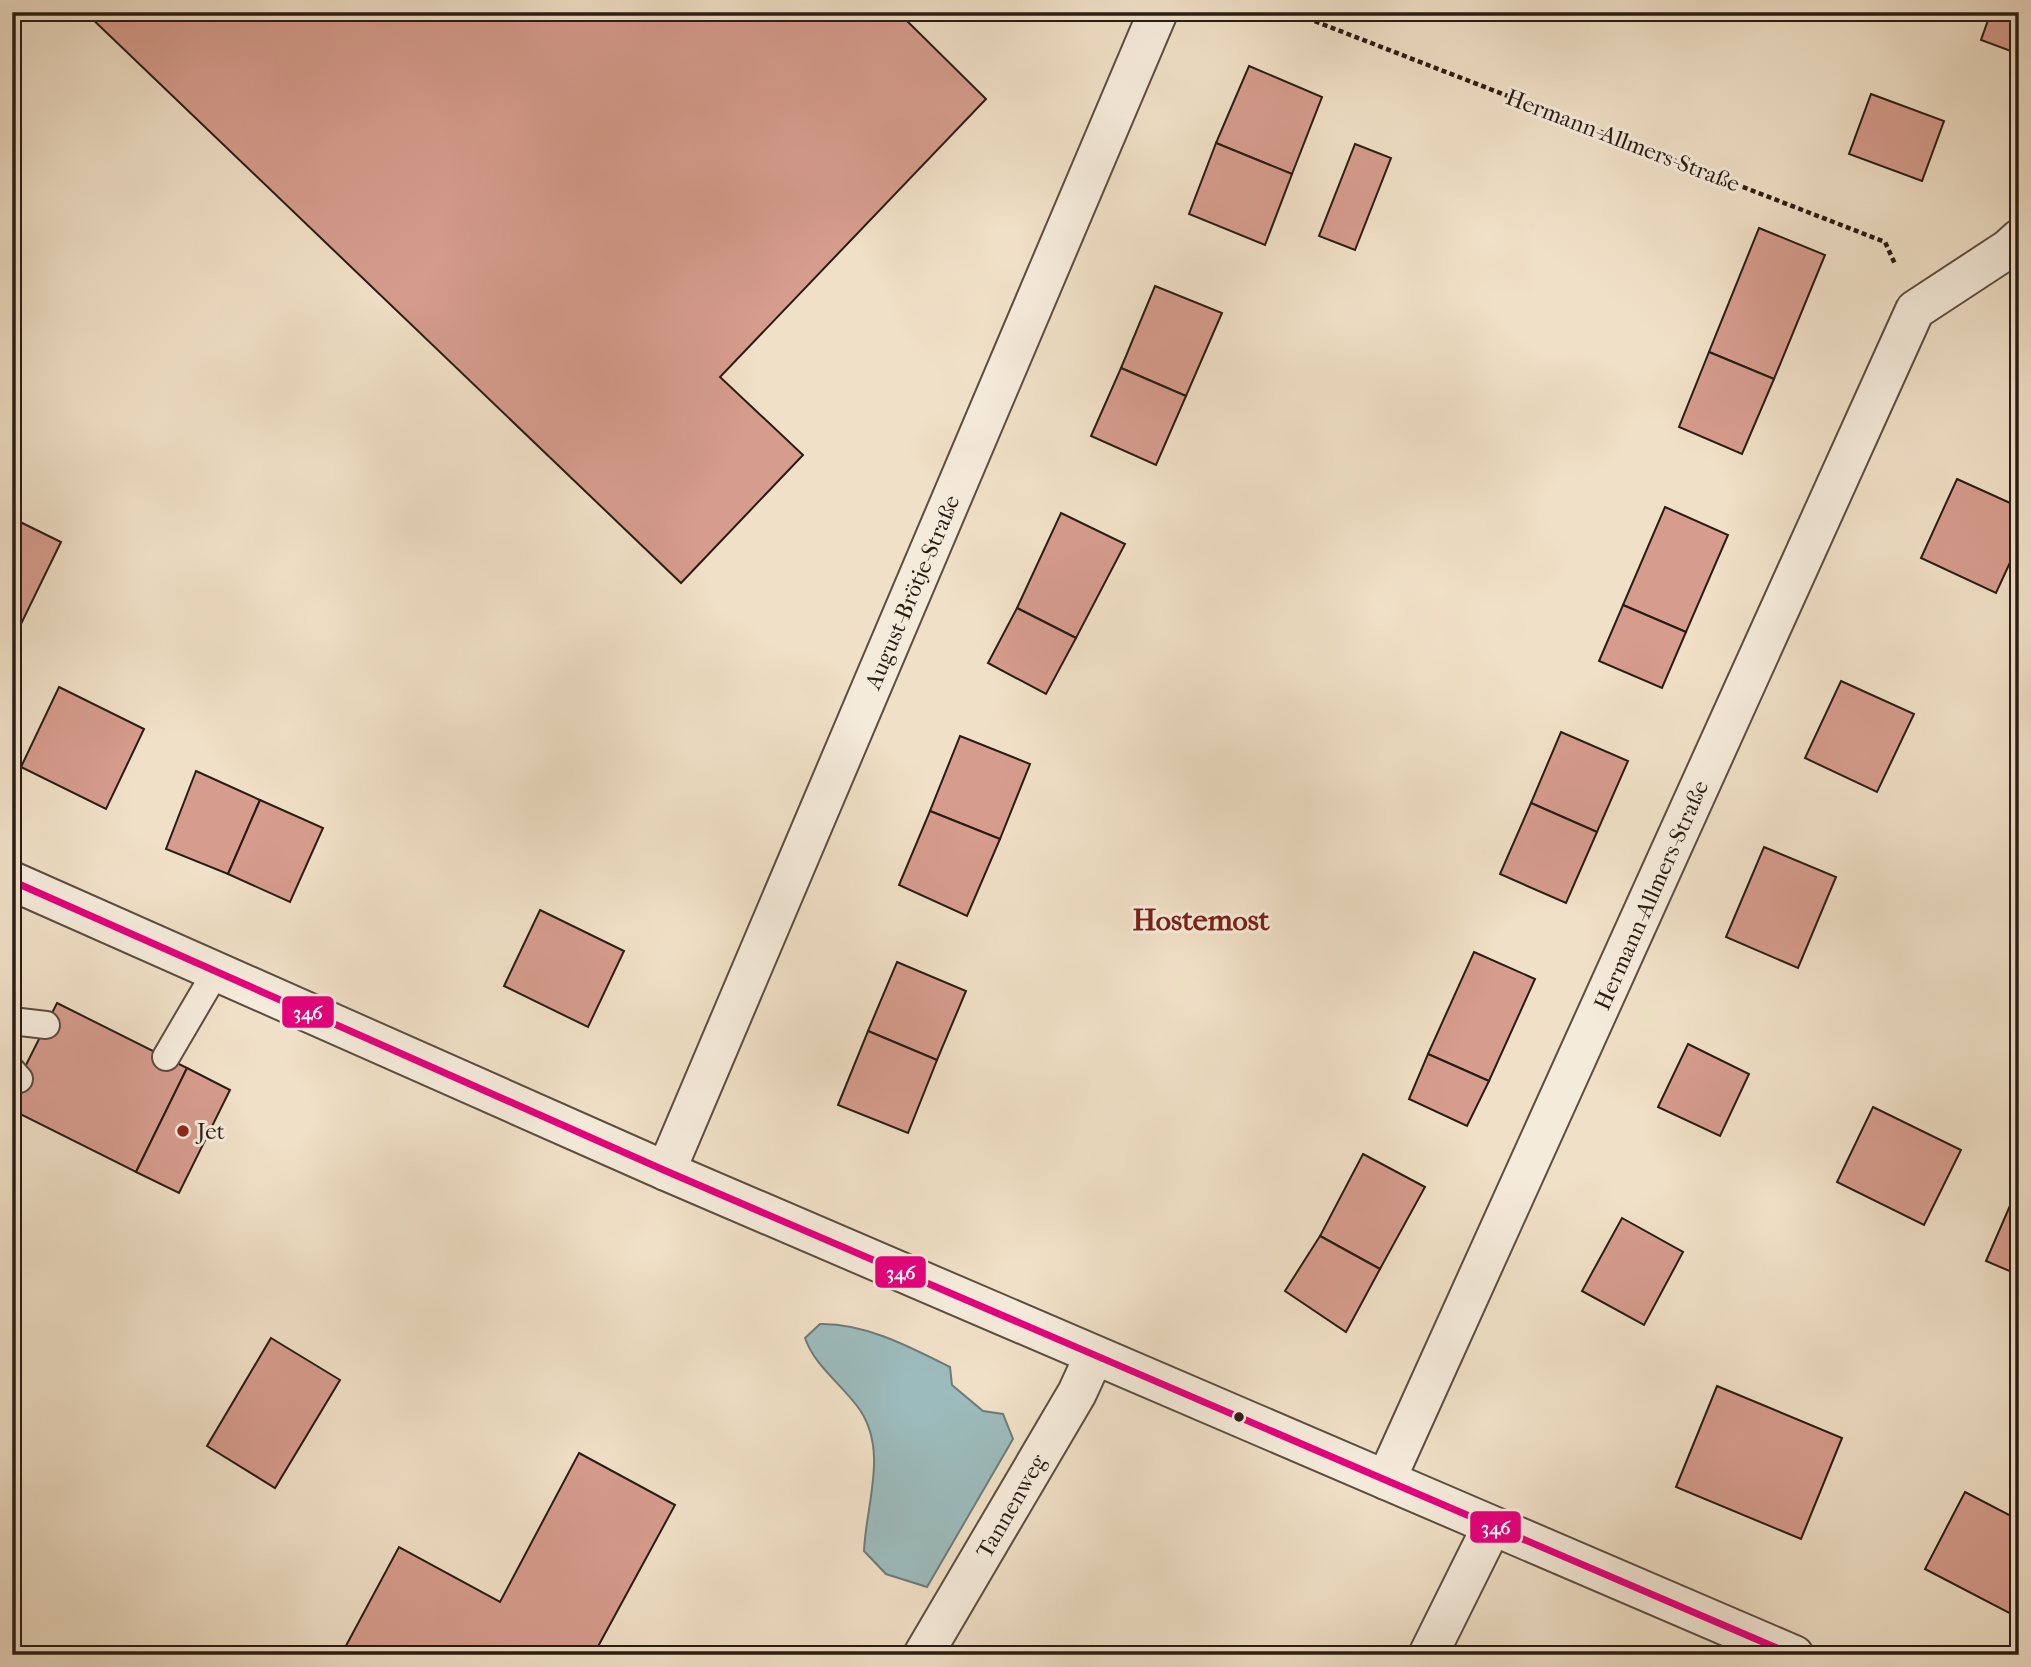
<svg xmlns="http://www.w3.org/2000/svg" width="2031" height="1667" font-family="'IM FELL French Canon',serif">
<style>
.water{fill:#9cbbbc;stroke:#6e7b79;stroke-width:2}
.building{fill:#d69c8d;stroke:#2a1c14;stroke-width:2}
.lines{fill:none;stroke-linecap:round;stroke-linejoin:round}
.service-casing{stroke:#5c4d41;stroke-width:30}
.minor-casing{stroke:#5c4d41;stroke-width:42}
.tertiary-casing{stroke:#5c4d41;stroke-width:42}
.path{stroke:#2a1c14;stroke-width:4.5;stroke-dasharray:5 3.5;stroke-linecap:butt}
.service{stroke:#f5ebdb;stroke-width:26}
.minor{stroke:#f5ebdb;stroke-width:38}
.tertiary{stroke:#f5ebdb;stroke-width:38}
.bus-1-casing{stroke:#f5ebdb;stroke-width:12}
.bus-1{stroke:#e5007d;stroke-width:7}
.poi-dot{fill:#8f2418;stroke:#f5ebdb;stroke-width:2.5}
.bus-dot{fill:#2a1c14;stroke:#f5ebdb;stroke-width:2.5}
.labels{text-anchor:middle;stroke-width:6;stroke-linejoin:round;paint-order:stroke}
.street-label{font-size:23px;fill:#2a1c14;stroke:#f5ebdb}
.poi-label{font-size:23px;fill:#2a1c14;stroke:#f5ebdb;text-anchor:start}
.district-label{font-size:30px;font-weight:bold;fill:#7a1f14;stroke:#f5ebdb}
.line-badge{stroke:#f5ebdb;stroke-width:2.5}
.badge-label{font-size:19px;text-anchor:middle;font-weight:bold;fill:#fff}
</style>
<rect width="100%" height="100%" fill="#f0e0c7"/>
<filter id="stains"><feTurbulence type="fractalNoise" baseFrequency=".00286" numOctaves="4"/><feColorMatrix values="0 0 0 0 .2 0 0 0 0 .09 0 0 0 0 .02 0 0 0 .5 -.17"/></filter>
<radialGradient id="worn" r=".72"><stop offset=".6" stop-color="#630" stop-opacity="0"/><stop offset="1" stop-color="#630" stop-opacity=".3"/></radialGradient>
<path class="water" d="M820 1324C865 1323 910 1347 950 1367L952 1385 983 1411 1003 1414 1013 1439 927 1587 886 1574 864 1551C866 1504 888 1452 860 1410 843 1385 815 1367 805 1338Z"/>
<g class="building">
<polygon points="85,12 898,12 986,99 720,377 803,455 681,583"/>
<polygon points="1991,12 2019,12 2019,54 1981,40"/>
<polygon points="1249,66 1322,97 1292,174 1216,143"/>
<polygon points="1871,94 1944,121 1922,181 1849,154"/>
<polygon points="1216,143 1292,174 1265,245 1189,214"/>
<polygon points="1355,144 1391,158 1355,250 1319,236"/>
<polygon points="1759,228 1825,255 1774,379 1709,352"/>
<polygon points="1155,286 1222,313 1186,396 1121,368"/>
<polygon points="1709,352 1774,379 1742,454 1679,427"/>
<polygon points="1121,368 1186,396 1156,465 1091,436"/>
<polygon points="1957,479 2019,507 2019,543 1996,593 1921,558"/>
<polygon points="1665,507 1728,535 1686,632 1623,605"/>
<polygon points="1061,513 1125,544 1076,638 1017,608"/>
<polygon points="12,518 61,542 21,624 12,620"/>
<polygon points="1623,605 1686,632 1662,688 1599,661"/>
<polygon points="1017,608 1076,638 1046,694 988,663"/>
<polygon points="1841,681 1914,714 1877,792 1805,758"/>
<polygon points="59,687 144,729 106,809 21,767"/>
<polygon points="1561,732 1628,761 1597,832 1531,803"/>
<polygon points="960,736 1030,764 1000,839 930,811"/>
<polygon points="196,771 260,800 228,874 166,849"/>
<polygon points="260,800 323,828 290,902 228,874"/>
<polygon points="1531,803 1597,832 1566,903 1500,874"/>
<polygon points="930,811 1000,839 967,916 899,885"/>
<polygon points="1764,847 1836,877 1798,968 1726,937"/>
<polygon points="540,910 624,951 588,1027 504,986"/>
<polygon points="1474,952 1535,979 1489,1081 1428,1054"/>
<polygon points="897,962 966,991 937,1060 868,1031"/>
<polygon points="57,1003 187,1068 136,1172 12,1110 12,1093"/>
<polygon points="868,1031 937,1060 908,1133 838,1105"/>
<polygon points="1688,1044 1749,1074 1720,1136 1658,1107"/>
<polygon points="1428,1054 1489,1081 1467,1126 1409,1099"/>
<polygon points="187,1068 230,1090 179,1193 136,1172"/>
<polygon points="1873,1107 1961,1150 1924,1225 1837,1182"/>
<polygon points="1363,1154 1425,1187 1380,1269 1320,1236"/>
<polygon points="2019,1185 2019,1275 1986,1261"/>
<polygon points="1622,1218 1683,1252 1644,1325 1582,1291"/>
<polygon points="1320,1236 1380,1269 1346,1332 1285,1291"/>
<polygon points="271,1338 340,1380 275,1488 207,1446"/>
<polygon points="1717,1386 1842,1438 1801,1539 1676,1487"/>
<polygon points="579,1453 675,1505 595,1652 600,1655 341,1655 399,1547 500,1602"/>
<polygon points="1965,1492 2019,1520 2019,1608 2015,1616 1925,1569"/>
</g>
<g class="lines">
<g class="service-casing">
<g id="service">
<polyline points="12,1021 46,1025"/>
<polyline points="166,1057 217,970"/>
<polyline points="12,1071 19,1079"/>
</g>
</g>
<g class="minor-casing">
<g id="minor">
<polyline points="666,1171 1158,12"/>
<polyline points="1386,1480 1915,310 2008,249 2019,239"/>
<polyline points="923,1655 1077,1393 1094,1356"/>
<polyline points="1428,1655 1492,1526"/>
</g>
</g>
<g class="tertiary-casing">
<polyline id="tertiary" points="12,881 666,1171 1794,1655"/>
</g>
<polyline class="path" points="1291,12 1885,242 1895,264"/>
<use href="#service" class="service"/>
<use href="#minor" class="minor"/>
<use href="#tertiary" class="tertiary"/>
<g class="bus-1-casing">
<polyline id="bus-1" points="12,881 666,1171 1793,1655"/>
</g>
<use href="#bus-1" class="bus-1"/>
</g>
<circle class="poi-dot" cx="183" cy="1131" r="7"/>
<circle class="bus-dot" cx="1239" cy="1417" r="6"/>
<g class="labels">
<g class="street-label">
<text transform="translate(1623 140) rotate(21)" y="8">Hermann-Allmers-Straße</text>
<text transform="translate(912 592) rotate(-67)" y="8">August-Brötje-Straße</text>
<text transform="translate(1651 895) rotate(-66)" y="8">Hermann-Allmers-Straße</text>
<text transform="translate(1011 1506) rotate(-60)" y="8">Tannenweg</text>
</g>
<g class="poi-label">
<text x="197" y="1139">Jet</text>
</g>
<g class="district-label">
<text x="1201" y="930">Hostemost</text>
</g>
</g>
<g class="line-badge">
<rect x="281" y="995" width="54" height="34" rx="7" fill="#e5007d"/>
<rect x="874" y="1255" width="53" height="34" rx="7" fill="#e5007d"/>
<rect x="1469" y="1510" width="53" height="34" rx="7" fill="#e5007d"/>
</g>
<g class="badge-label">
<text x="308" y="1019">346</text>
<text x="901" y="1279">346</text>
<text x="1496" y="1534">346</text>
</g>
<rect width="2031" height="1667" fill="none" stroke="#f0e0c7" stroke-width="42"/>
<rect x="14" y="14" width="2003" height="1639" fill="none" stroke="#2a1c14" stroke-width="3.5"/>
<rect x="21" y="21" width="1989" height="1625" fill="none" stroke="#2a1c14" stroke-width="2"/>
<rect width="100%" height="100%" filter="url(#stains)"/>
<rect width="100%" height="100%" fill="url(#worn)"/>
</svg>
